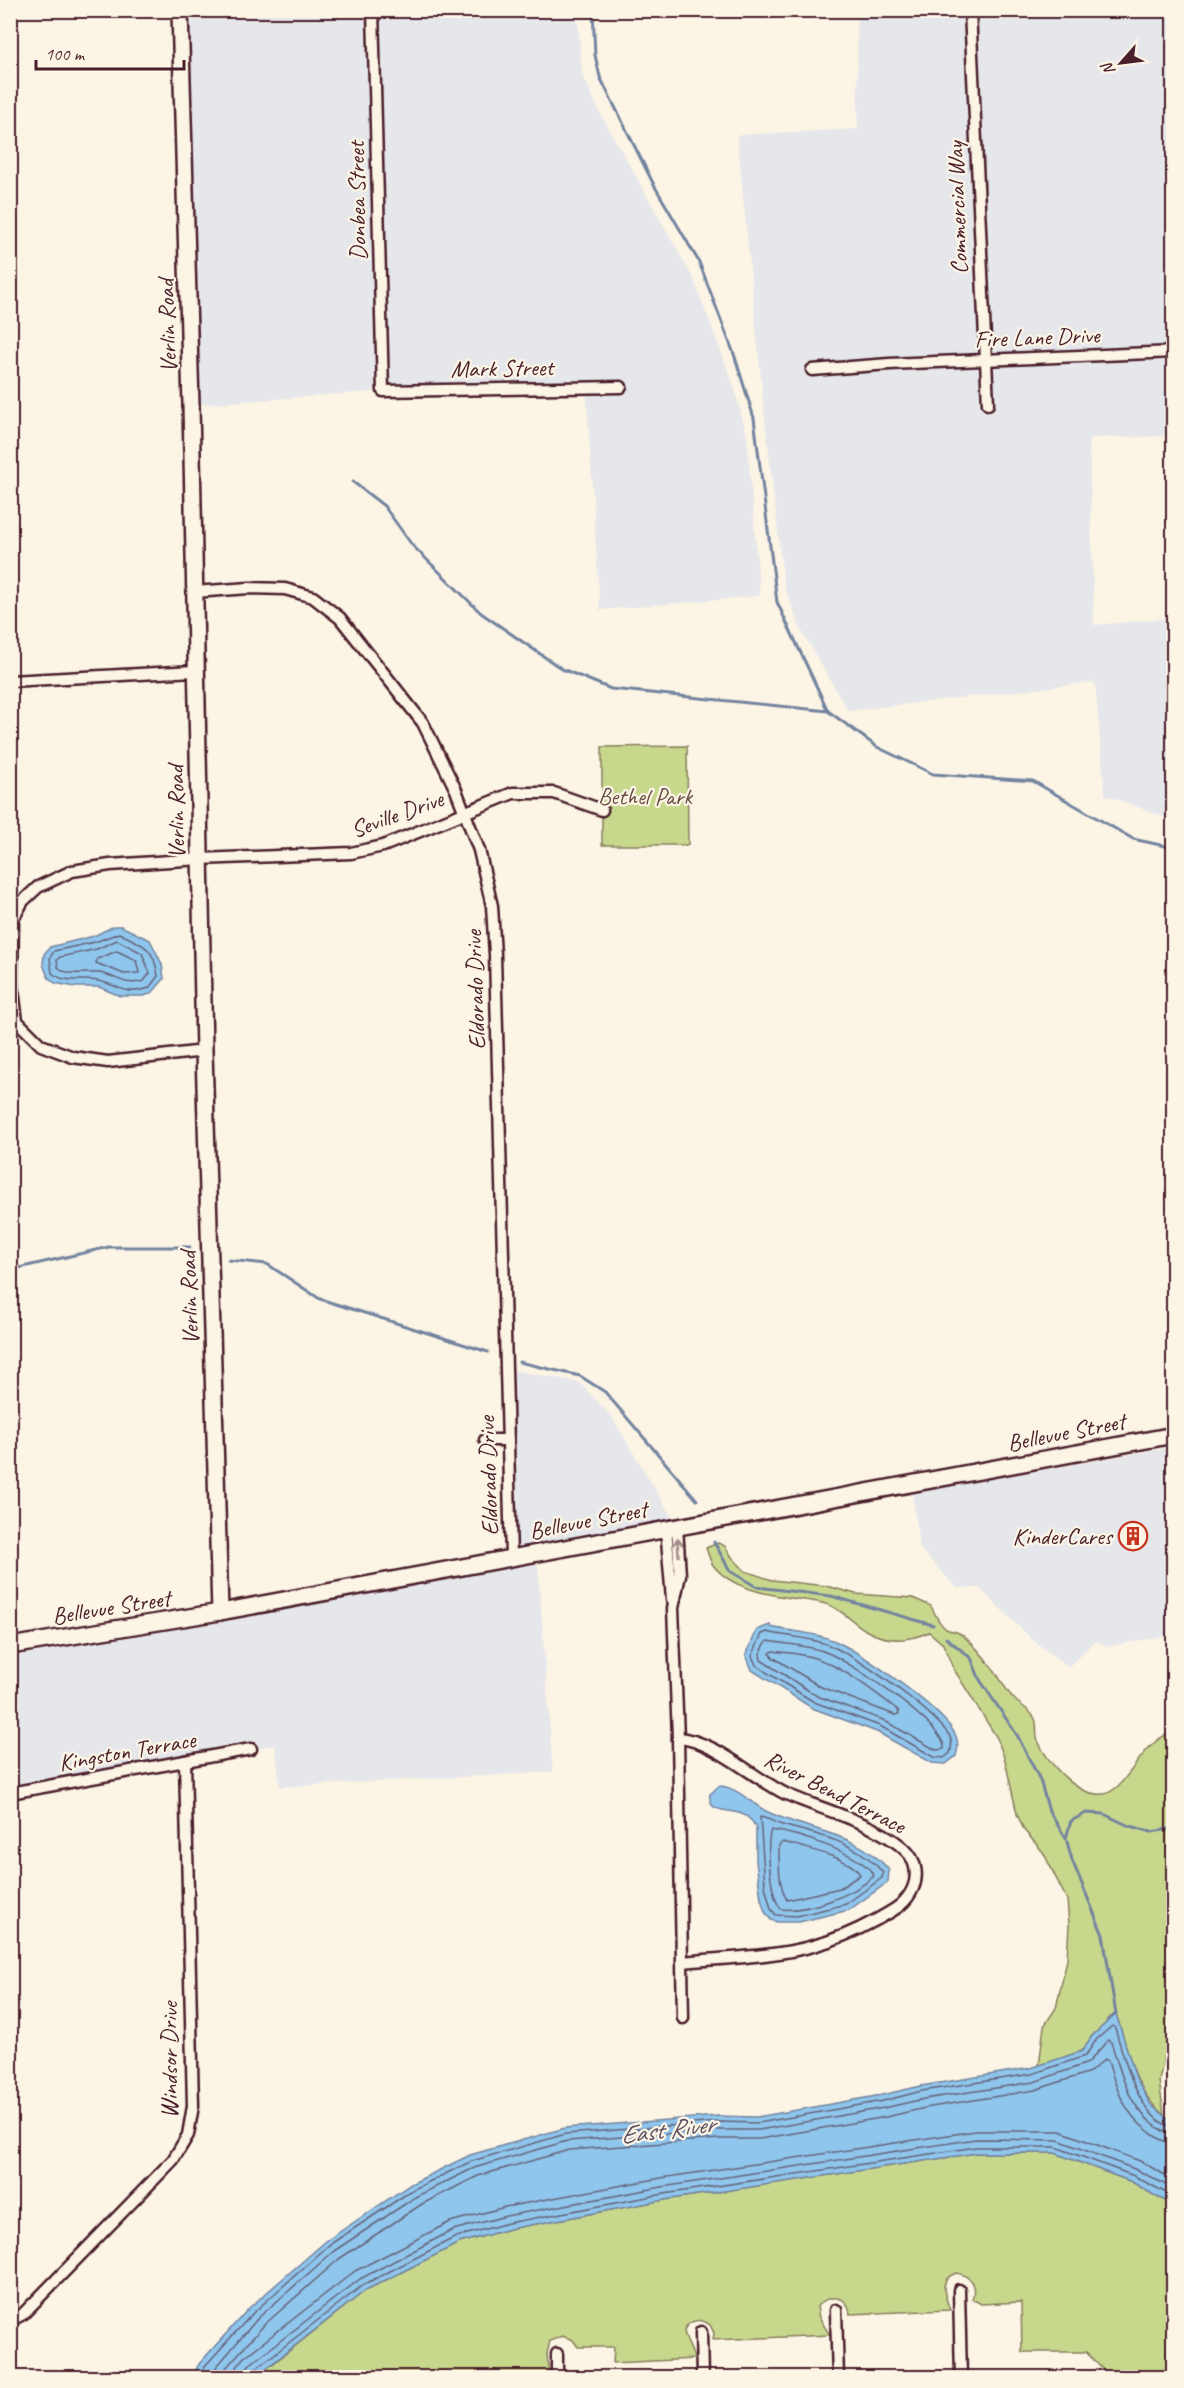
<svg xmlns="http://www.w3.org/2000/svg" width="1184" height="2388" font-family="Caveat,sans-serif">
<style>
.built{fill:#e6e7ea}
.green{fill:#c7d88d;stroke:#887c5c;stroke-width:1.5}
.water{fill:#8fc6ed;stroke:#73839f;stroke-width:1.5}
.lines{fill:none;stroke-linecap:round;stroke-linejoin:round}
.shore{stroke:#666279;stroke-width:1.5}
.stream{stroke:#73839f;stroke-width:3}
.street-casing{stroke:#4a1f2b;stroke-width:15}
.secondary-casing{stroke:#4a1f2b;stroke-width:20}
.street{stroke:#fcf5e5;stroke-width:10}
.secondary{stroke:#fcf5e5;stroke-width:15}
.oneway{stroke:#a38a88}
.labels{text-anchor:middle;stroke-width:4.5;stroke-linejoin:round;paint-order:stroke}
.street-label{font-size:24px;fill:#4a1f2b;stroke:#fcf5e5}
.park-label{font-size:24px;fill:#694d44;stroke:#fcf5e5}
.poi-label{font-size:24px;fill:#4a1f2b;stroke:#fcf5e5;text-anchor:end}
.water-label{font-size:26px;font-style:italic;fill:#5f5165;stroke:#fcf5e5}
</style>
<rect width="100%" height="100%" fill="#fcf5e5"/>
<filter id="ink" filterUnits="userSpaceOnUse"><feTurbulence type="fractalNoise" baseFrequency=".0167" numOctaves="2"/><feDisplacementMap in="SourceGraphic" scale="12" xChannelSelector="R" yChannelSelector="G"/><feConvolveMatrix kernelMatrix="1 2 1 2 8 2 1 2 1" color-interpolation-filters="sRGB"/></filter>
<g filter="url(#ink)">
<g class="built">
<polygon points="180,11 577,11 582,73 598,109 693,278 733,383 747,436 760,596 600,610 586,388 383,391 191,405"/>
<polygon points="857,11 1173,11 1173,436 1089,438 1094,625 1173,618 1173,820 1105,795 1095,682 848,711 800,628 784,586 764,410 737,135 858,129"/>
<polygon points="506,1369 579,1382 612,1417 677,1526 537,1553 553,1772 280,1787 275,1745 11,1793 11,1646 511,1557"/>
<polygon points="1173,1447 1173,1635 1109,1646 1095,1641 1068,1667 1034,1641 979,1588 957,1588 920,1549 912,1492"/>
</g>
<g class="green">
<polygon points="687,746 688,845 602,845 602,747"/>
<path d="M718 1543 725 1546 732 1557 745 1571 772 1580 826 1586 856 1594 913 1598 931 1606C935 1614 938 1623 946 1629 950 1631 955 1631 959 1633 971 1640 983 1656 991 1666 1000 1676 1005 1691 1015 1700 1021 1706 1031 1710 1035 1719 1038 1726 1035 1735 1038 1741 1048 1763 1077 1797 1103 1794 1127 1792 1141 1739 1173 1733L1174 2007 1159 2081 1164 2115C1134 2092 1128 2049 1116 2014L1092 2036 1082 2051 1039 2066 1044 2026 1056 2008 1067 1960 1069 1925 1067 1900 1043 1852 1024 1830 1017 1814 1005 1760 997 1738 953 1668 943 1644 929 1632C909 1641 887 1642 867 1631 855 1624 845 1613 833 1607 822 1601 809 1601 797 1599 770 1595 731 1589 713 1565 710 1561 708 1553 706 1548Z"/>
<path d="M977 2153H1055L1132 2182 1157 2197 1173 2204V2377H1110L1086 2352H1022L1021 2302 981 2304 972 2299C977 2285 970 2275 956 2273 937 2280 945 2295 950 2310L850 2314C848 2295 830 2293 817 2306L819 2318 830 2335 713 2340 714 2333 710 2325C701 2318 690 2319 684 2330 685 2342 692 2348 694 2359L613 2363 614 2347H578L573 2340 562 2336 550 2341 547 2354 549 2377 255 2378 366 2290 459 2243 509 2229 664 2200Z"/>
</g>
<g class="water">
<polygon points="114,926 121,926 150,940 162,964 164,979 152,993 144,996 120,996 99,987 75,987 55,983 48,977 43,964 44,954 50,947 94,936"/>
<path d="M770 1625 771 1627C793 1632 814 1632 835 1641 862 1653 942 1709 955 1734 959 1742 958 1748 956 1756L946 1764 932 1763 877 1732 812 1708 752 1670 746 1655 757 1630Z"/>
<path d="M719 1786C737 1786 752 1805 768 1812 810 1832 858 1832 889 1870L888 1882 849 1910 799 1922H777L771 1920 765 1912 761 1899 756 1861V1828C743 1799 707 1822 710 1794Z"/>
<polygon points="1116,2014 1136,2078 1151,2105 1173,2122 1173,2204 1157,2197 1132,2182 1055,2153 977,2153 664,2200 509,2229 459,2243 366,2290 255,2377 192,2377 199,2364 249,2308 326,2241 411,2184 470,2155 565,2128 718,2116 757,2117 882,2095 921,2086 1031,2068 1082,2051 1092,2036"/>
</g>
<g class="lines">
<g class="shore">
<path d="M119 933C143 946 153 944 158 976L149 988C124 997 118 984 98 981 82 978 65 984 52 973L50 958 54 951 95 942Z"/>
<path d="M117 940 142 953 150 973 144 981C122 987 117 975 99 973 86 972 68 977 58 967L57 960 60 957 97 949Z"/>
<polygon points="117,951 136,960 139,973 124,974 96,963 97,959"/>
<path d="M767 1632C788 1637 810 1637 831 1646 859 1658 932 1710 949 1735 953 1741 952 1747 950 1753L944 1758 934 1757 880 1726 814 1702 766 1672 756 1665 752 1656 762 1634Z"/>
<path d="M769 1641C789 1645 809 1645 828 1653 850 1662 947 1727 944 1749L936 1750 883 1720 817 1696 761 1660 760 1654 766 1642Z"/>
<path d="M773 1651C787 1653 801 1653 815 1658 841 1666 876 1693 898 1710L899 1714 895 1715 821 1687 771 1656 770 1653Z"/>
<path d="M760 1817C768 1818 775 1823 782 1825 817 1835 860 1842 883 1873L882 1878 846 1904 797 1916 776 1915 771 1909 765 1886Z"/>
<path d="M771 1830C794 1833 865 1854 874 1876 854 1895 808 1912 781 1909 770 1897 766 1845 771 1830Z"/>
<path d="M783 1842C801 1847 853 1858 860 1875L840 1888 787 1900C778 1885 779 1862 779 1845Z"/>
<path d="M198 2378 204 2367 253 2313 329 2245 414 2189 472 2161 566 2134 718 2122 758 2123 883 2101 922 2091 1032 2074 1085 2056 1097 2039 1112 2026 1115 2028C1124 2056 1138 2122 1174 2127"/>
<path d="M207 2378 258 2318 334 2251 417 2196 474 2168 567 2141 718 2130H759L884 2108 924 2099 1034 2082 1088 2063 1108 2040 1111 2042C1121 2072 1127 2104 1153 2124 1160 2129 1165 2134 1174 2134"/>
<path d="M217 2378 265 2324 339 2259 422 2204 478 2176 569 2150 719 2139H760L886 2117 925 2108 1035 2090 1090 2072 1105 2059 1108 2061C1116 2089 1125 2114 1148 2131 1156 2137 1163 2143 1174 2143"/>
<polyline points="235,2378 237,2367 243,2358 355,2271 450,2222 505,2207 661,2178 975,2131 1060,2131 1140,2161 1174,2180"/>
<polyline points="244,2378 245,2371 249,2365 360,2279 453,2230 506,2216 662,2187 976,2139 1058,2140 1137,2170 1174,2189"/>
<polyline points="252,2378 254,2370 363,2285 456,2237 508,2223 664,2194 976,2147 1056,2147 1134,2176 1174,2197"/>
</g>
<g class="stream">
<polyline points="593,10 595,55 600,77 654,185 699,262 734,354 754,418 777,602 828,711 877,747 933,774 1033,781 1133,839 1174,848"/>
<polyline points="353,482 384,506 412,545 481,613 562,669 611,689 828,711"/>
<polyline points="228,1260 267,1264 320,1299 488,1352"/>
<polyline points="10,1270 109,1247 190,1247"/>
<polyline points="519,1362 580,1376 605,1392 697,1500"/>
<polyline points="714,1542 730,1571 757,1587 831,1596 933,1625"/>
<polyline points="946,1638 971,1658 980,1680 1017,1735 1040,1780 1049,1811 1065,1837"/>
<polyline points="1107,2021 1116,2014 1103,1935 1072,1860 1066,1838 1071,1821 1086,1813 1104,1814 1127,1825 1152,1832 1174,1828"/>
</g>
<g class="street-casing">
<g id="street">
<polyline points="373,10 383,391 621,387"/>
<polyline points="970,10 988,404"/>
<polyline points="812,370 889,364 1174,352"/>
<polyline points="194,592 249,588 285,589 313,597 340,618 423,723 456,790 479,850 492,906 495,955 511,1557"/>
<polyline points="10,681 195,671"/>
<polyline points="204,1051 108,1062 73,1057 41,1045 17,1021 12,982 13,919 23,901 38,887 72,871 110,865 200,859 351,853 383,846 513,793 554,793 602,810"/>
<polyline points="485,1440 508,1440"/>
<polyline points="677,1526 680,1575 673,1608 678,1738 683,2018"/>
<polyline points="666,1528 672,1599"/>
<path d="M678 1738C714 1740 753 1778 786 1794 820 1809 886 1826 909 1854 916 1863 918 1877 913 1888 906 1905 892 1911 876 1920 856 1931 835 1940 813 1946 775 1957 722 1958 682 1962"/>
<polyline points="10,1793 251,1749"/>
<polyline points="959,2290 961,2378"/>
<polyline points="836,2310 838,2378"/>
<polyline points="10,2321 23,2314 173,2160 188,2135 193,2106 185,1761"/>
<polyline points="701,2332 702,2378"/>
<polyline points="557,2354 557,2378"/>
</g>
</g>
<g class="secondary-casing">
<g id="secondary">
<polyline points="180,10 191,405 204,1051 220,1612"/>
<polyline points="10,1646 220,1612 1174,1435"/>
</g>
</g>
<use href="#street" class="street"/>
<use href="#secondary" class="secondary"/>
</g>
<defs><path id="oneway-shaft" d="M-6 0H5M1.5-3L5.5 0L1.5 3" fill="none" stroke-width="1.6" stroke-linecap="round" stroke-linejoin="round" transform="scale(1.5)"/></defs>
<use class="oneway" href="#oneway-shaft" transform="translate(678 1547) rotate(-94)"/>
</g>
<defs>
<g id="building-ring" transform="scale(1.5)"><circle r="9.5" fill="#fcf5e5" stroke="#c8321e" stroke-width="1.5"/><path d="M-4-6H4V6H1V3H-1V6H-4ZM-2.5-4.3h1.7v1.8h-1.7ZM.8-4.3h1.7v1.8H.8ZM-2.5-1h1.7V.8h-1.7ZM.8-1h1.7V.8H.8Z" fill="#c8321e"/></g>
</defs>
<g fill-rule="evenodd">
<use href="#building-ring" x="1133" y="1536"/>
</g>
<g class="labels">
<g class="street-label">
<text transform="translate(357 201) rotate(-91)" y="8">Donbea Street</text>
<text transform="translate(957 208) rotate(-92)" y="8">Commercial Way</text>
<text transform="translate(167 326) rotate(-92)" y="8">Verlin Road</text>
<text transform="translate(1037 337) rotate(-2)" y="8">Fire Lane Drive</text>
<text transform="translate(502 368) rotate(-1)" y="8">Mark Street</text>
<text transform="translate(176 812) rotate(-91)" y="8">Verlin Road</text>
<text transform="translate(397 814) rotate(-20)" y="8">Seville Drive</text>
<text transform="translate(475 990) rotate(-92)" y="8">Eldorado Drive</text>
<text transform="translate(189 1298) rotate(-92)" y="8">Verlin Road</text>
<text transform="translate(1066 1432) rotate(-11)" y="8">Bellevue Street</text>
<text transform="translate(488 1476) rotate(-92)" y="8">Eldorado Drive</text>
<text transform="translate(588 1520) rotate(-11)" y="8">Bellevue Street</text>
<text transform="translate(111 1607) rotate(-9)" y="8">Bellevue Street</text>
<text transform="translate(127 1751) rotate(-10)" y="8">Kingston Terrace</text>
<text transform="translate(835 1792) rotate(27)" y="8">River Bend Terrace</text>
<text transform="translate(169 2060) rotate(-90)" y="8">Windsor Drive</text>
</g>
<g class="park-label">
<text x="645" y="804">Bethel Park</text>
</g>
<g class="poi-label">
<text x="1112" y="1544">KinderCares</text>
</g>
<g class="water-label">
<text transform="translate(667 2129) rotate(-7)" y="9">East River</text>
</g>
</g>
<rect width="1184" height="2388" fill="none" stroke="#fcf5e5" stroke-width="36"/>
<rect x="18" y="18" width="1148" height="2352" fill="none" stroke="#4a1f2b" stroke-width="2" filter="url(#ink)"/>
<g transform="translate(1121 63) rotate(242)" stroke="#fcf5e5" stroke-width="4.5" paint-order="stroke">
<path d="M0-4.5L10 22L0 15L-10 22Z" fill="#4a1f2b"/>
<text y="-9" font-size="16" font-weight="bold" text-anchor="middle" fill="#4a1f2b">N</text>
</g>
<path d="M36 60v9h148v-9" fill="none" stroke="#4a1f2b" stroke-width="3"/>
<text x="45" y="60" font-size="18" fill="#4a1f2b" stroke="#fcf5e5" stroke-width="4.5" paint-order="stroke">100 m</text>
</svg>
